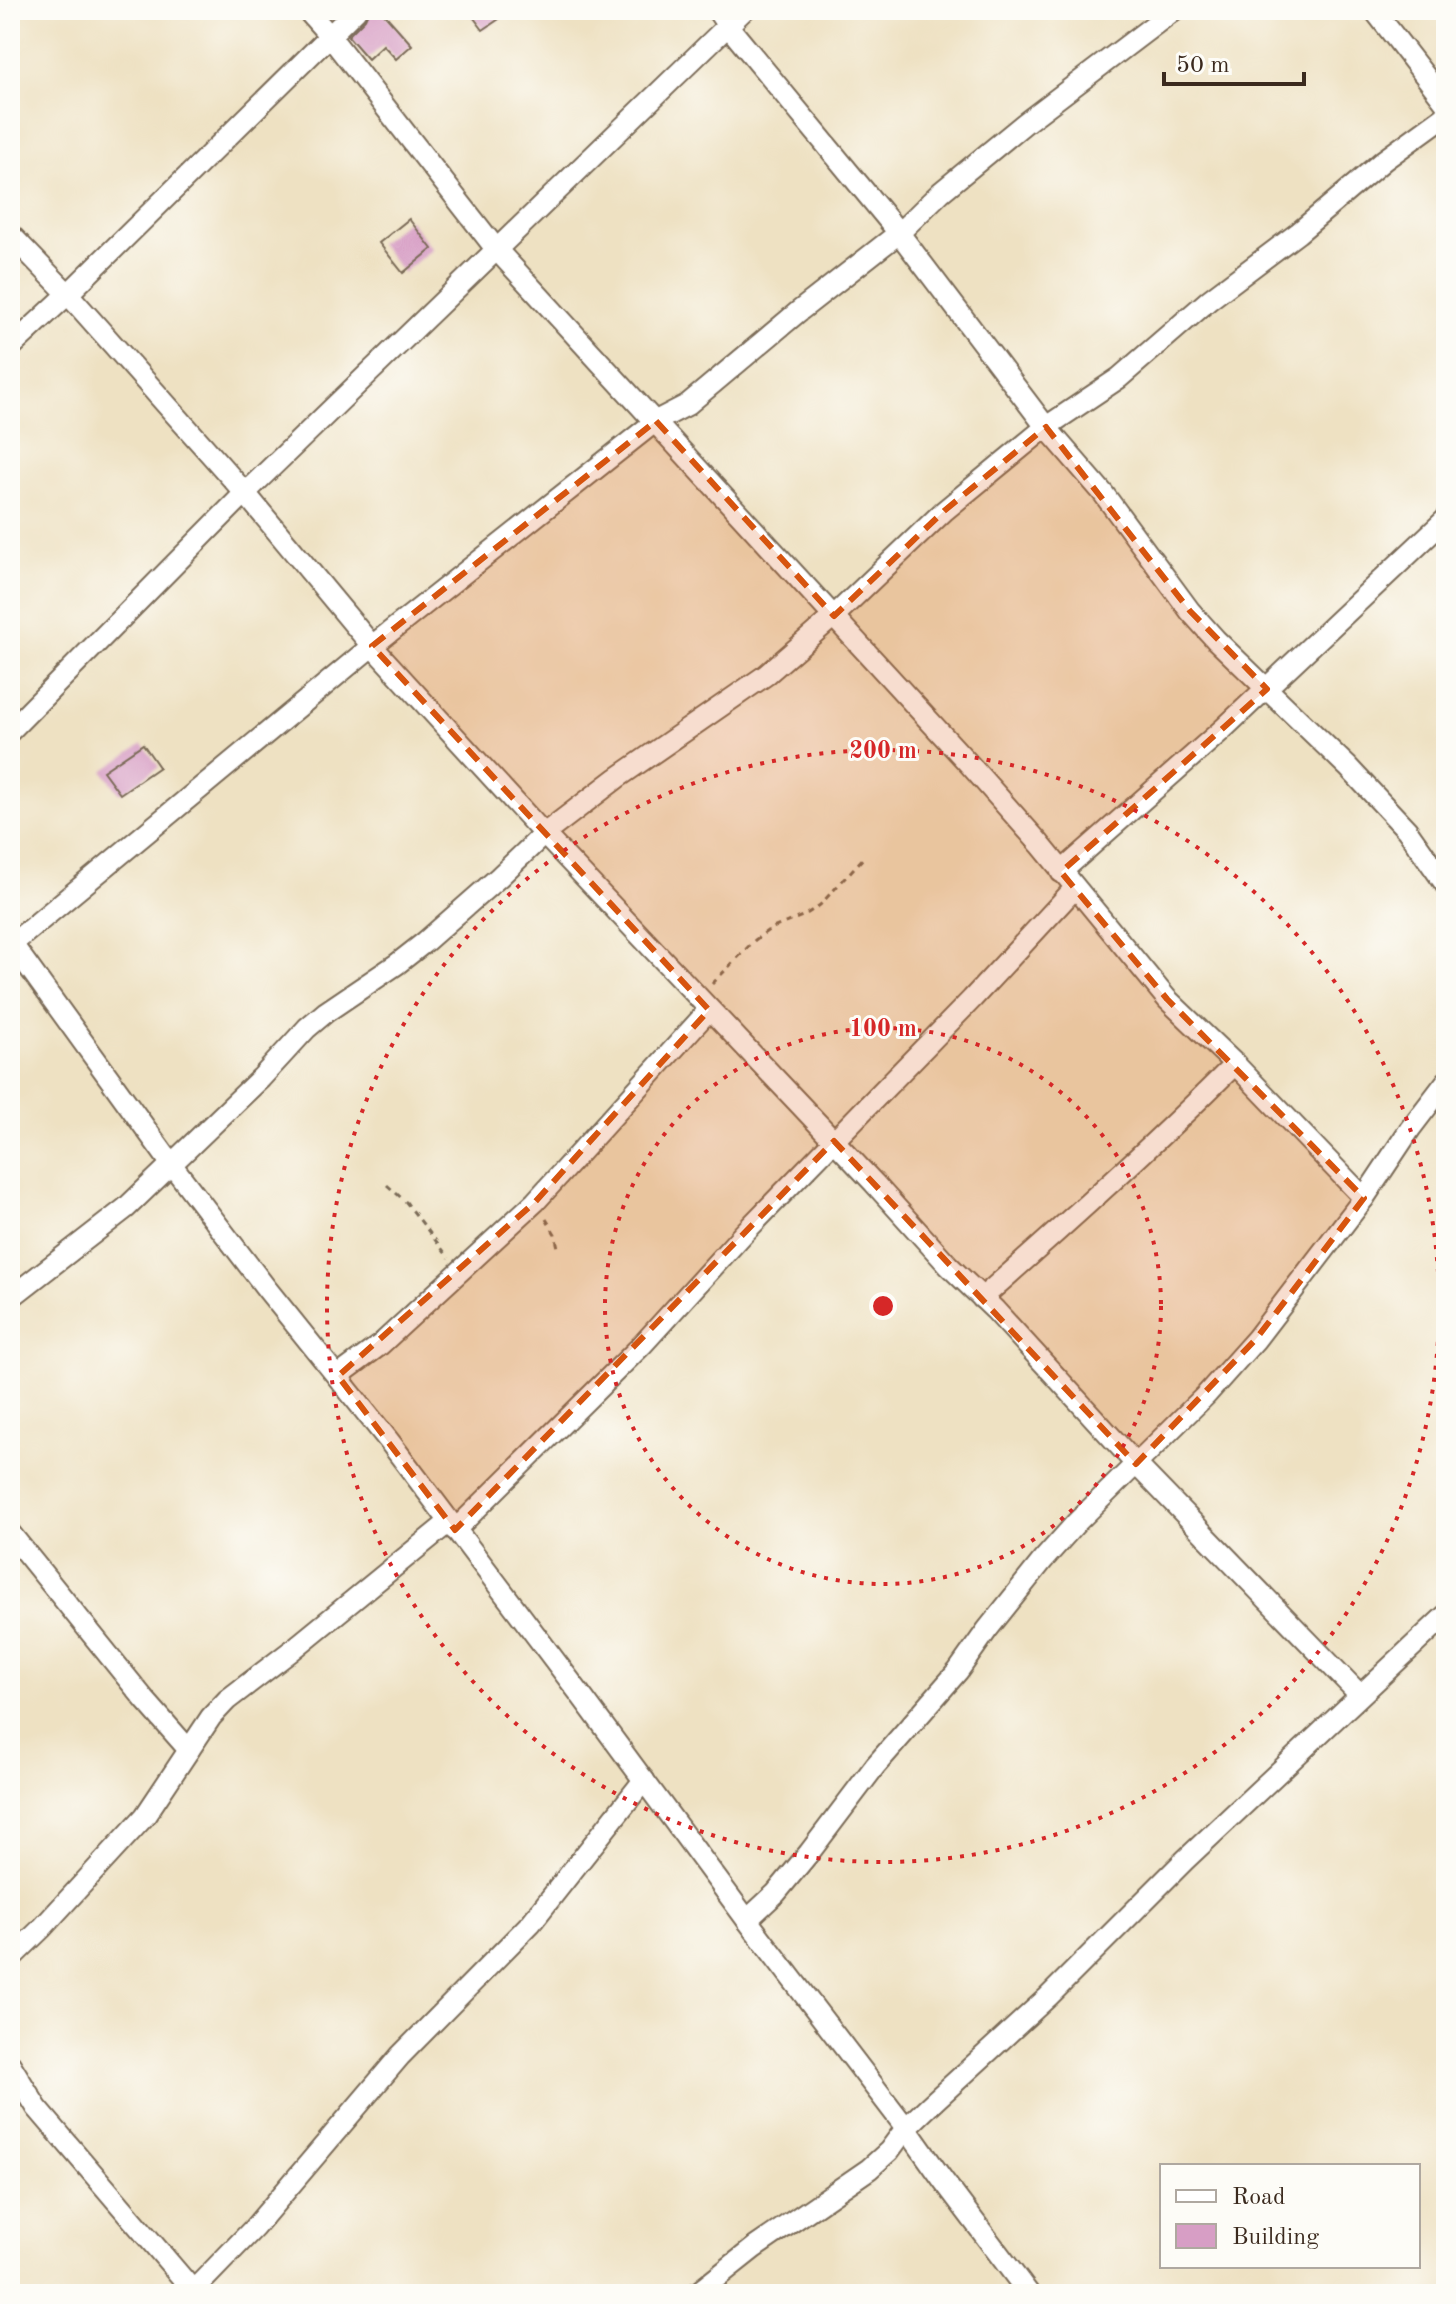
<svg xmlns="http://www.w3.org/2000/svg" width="1456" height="2304" font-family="'Old Standard TT',serif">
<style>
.building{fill:#d79ec5}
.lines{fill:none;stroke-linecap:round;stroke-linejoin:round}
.street-casing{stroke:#7a6a57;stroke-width:24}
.path{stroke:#7a6a57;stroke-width:3;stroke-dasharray:6 6;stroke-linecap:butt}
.street{stroke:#fff;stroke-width:20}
.marked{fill:#d7540e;fill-opacity:0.2;stroke:#d7540e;stroke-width:6;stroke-dasharray:16 10;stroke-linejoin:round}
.ring{fill:none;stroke:#d62828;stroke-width:4;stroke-dasharray:4 8}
.centre{fill:#d62828;stroke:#fdfcf7;stroke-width:4}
.ring-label{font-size:24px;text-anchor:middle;font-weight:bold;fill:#d62828;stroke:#fdfcf7;stroke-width:6;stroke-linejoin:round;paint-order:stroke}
</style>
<rect width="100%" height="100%" fill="#fdfcf7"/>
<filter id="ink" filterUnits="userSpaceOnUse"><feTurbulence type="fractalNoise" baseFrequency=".0125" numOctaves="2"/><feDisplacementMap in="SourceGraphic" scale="16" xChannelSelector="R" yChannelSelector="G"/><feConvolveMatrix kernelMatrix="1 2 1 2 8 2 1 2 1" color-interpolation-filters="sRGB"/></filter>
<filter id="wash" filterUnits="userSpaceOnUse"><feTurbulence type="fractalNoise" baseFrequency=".006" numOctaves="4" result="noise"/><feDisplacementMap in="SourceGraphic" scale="32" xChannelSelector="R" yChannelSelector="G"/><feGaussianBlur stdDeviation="1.8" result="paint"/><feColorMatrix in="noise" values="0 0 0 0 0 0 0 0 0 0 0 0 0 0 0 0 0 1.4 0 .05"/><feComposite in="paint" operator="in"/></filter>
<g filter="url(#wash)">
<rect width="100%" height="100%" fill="#eee1c2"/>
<g id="blocks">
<g class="building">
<polygon points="369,10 381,10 412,45 396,59 383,45 368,59 348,36 365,19"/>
<polygon points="468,10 492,10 499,19 483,30"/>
<polygon points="409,219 432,249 403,273 379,243"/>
<polygon points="143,744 159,767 120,794 103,771"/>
</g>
</g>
</g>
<g filter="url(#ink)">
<use href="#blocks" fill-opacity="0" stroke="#7a6a57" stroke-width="2"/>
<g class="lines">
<g class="street-casing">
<g id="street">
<polyline points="307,10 329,35 496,249 970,765 1040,844 1167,999 1235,1064 1364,1198"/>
<polyline points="717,10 728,26 899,233 1046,427 1103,493 1190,611 1216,640 1348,767 1407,830 1446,885"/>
<polyline points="1374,10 1446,103"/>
<polyline points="10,234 68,294 245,493 372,646 544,834 874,1183 949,1266 995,1310 1136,1464 1360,1695"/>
<polyline points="10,348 68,294 356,10"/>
<polyline points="10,731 245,493 744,10"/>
<polyline points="1061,872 1223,729 1446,519"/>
<polyline points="10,941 172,1165 266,1288 389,1441 580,1694 747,1920 906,2128 943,2180 1029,2294"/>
<polyline points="12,944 372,646 656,421 687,405 798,312 899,233 941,192 1025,123 1174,10"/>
<polyline points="10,1298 126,1208 261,1078 307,1028 326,1012 397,964 425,942 499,877 544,834 617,778 766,675 834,616 944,511 1046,427 1119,378 1209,300 1298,233 1384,160 1446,115"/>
<path d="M982 1298C1068 1222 1154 1145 1235 1064"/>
<polyline points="338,1376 380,1345 535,1202 709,1010"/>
<polyline points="455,1530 642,1345 744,1233 972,999 1075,888"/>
<polyline points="10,1533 145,1700 189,1750"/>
<polyline points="747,1920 776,1893 809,1853 875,1766 958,1671 987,1630 1043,1560 1076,1523 1206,1395 1256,1339 1364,1198 1410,1129 1446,1082"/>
<polyline points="10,1959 42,1928 145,1816 211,1717 227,1700 291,1651 449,1522"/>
<polyline points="10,2064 37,2108 196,2294"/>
<polyline points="193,2291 254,2228 400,2056 531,1923 644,1780"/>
<polyline points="696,2294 754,2248 869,2169 889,2151 906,2128 929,2106 1048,1997 1185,1860 1446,1615"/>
</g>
</g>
<g class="path">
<polyline points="712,984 755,940 770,929 805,915 820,905 866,855"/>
<polyline points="387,1185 406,1202 449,1258"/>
<polyline points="546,1219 555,1234 559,1252"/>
</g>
<use href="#street" class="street"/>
</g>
</g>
<path class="marked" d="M656 421 834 616 944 511 1046 427 1190 611 1267 689 1061 872 1167 999 1364 1198 1256 1339 1136 1464 834 1141 455 1530 338 1376 535 1202 709 1010 372 646Z"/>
<g class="ring">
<circle cx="883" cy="1306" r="278"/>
<circle cx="883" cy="1306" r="556"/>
</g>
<circle cx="883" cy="1306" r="12" class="centre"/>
<g class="ring-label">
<text x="883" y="758">200 m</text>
<text x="883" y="1036">100 m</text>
</g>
<rect width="1456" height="2304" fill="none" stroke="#fdfcf7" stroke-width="40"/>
<rect x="1160" y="2164" width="260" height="104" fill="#fdfcf7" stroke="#afa8a0" stroke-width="2"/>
<rect x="1176" y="2190" width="40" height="12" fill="#ffffff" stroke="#afa8a0" stroke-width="2"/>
<text x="1232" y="2204" font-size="24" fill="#3b2a1e">Road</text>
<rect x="1176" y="2224" width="40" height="24" fill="#d79ec5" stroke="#afa8a0" stroke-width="2"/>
<text x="1232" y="2244" font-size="24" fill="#3b2a1e">Building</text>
<path d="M1164 72v12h140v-12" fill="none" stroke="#3b2a1e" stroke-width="4"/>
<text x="1176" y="72" font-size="24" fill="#3b2a1e" stroke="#fdfcf7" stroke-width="6" paint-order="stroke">50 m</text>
</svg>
